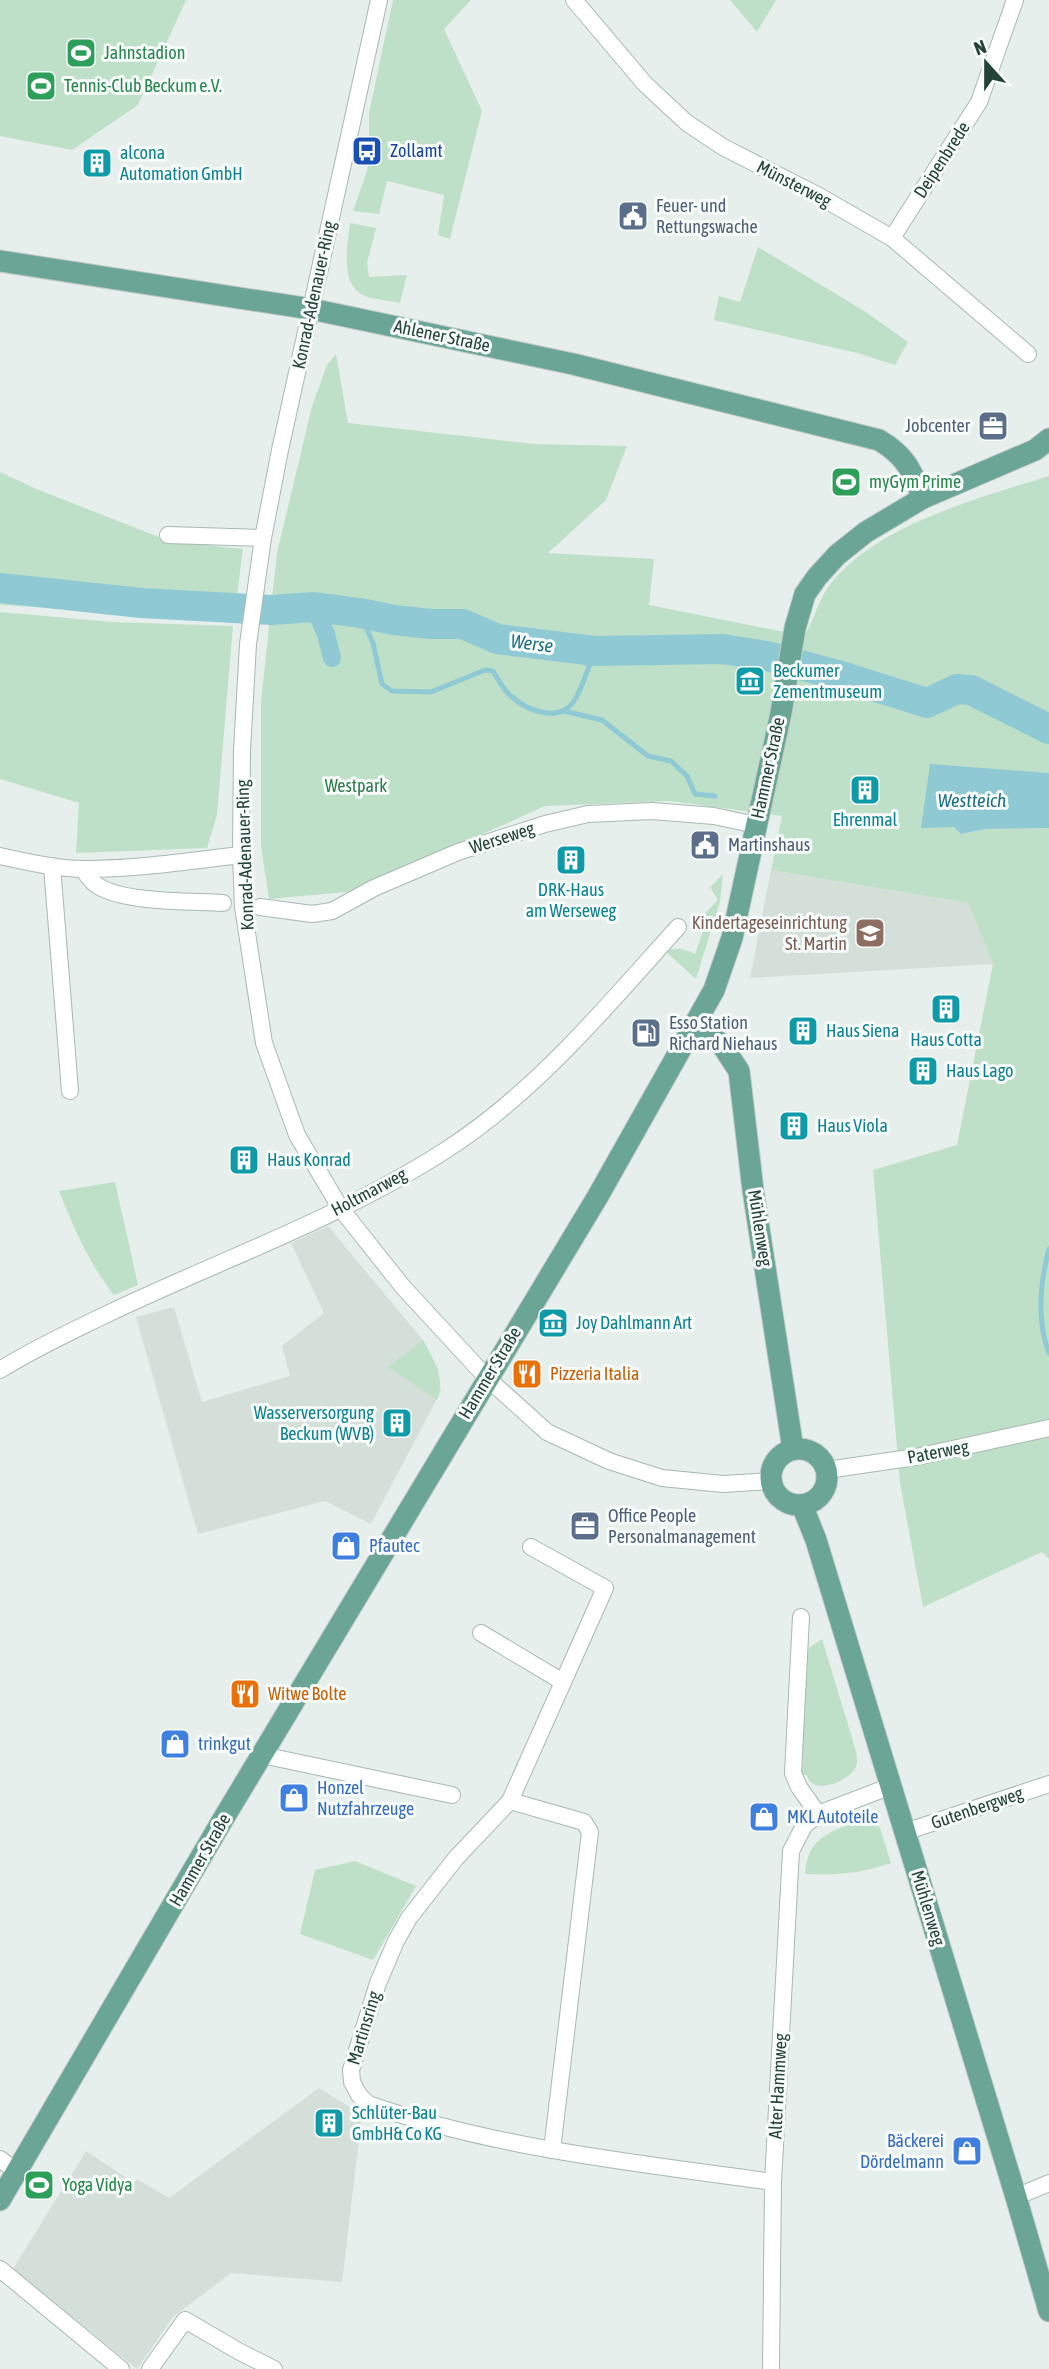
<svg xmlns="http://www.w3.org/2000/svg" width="1049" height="2369" font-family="'Asap Condensed',sans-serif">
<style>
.built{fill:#d4dfda}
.green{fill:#bfe0c8}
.water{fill:#8ec9d4}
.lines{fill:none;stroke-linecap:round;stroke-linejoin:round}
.stream{stroke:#8ec9d4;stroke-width:5}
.canal{stroke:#8ec9d4;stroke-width:18}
.river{stroke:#8ec9d4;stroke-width:30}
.minor-casing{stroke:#a8b8b2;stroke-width:18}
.major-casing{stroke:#c2cac8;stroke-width:23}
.minor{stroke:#fff;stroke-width:16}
.major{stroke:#6aa596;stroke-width:21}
.labels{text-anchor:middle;stroke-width:6;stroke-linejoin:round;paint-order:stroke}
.leisure-label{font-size:18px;fill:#27864d;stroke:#f7fbf9;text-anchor:start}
.transit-label{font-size:18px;fill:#164399;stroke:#f7fbf9;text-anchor:start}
.culture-label{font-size:18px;fill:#0d838f;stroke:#f7fbf9;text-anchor:start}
.street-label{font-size:18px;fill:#24423a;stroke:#f7fbf9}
.service-label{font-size:18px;fill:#4e5e75;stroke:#f7fbf9;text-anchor:start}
.park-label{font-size:18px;fill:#2d7a4b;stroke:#f7fbf9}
.education-label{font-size:18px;fill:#785e54;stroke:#f7fbf9;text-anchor:end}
.food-label{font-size:18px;fill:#c56008;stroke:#f7fbf9;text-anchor:start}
.shop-label{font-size:18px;fill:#366cbe;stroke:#f7fbf9;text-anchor:start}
.water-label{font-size:19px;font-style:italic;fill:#1c6f80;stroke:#f7fbf9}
</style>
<rect width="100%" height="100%" fill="#e6efeb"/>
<g class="built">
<polygon points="771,870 968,903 993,964 750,978"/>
<polygon points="328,1226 423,1340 438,1369 441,1391 371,1524 325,1501 198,1534 136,1317 174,1307 202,1402 290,1376 282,1346 324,1313 291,1243"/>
<polygon points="319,2088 362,2115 342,2282 231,2273 173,2317 137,2369 13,2269 86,2151 134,2183 137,2179 169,2198"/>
</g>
<g class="green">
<polygon points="0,0 186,0 138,105 72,150 0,136"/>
<polygon points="393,0 471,0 444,29 482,111 450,239 438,235 444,195 387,181 379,214 353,211 367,171 369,155 369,113"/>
<polygon points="730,0 776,0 757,32"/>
<path d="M350 223 376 228 367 263 369 277 407 275 400 303C389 300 373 300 363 295 339 283 348 243 350 223Z"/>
<polygon points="758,247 866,312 908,342 895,365 857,353 714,320 719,296 740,302"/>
<path d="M336 354 348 423 534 444 627 446 606 500 548 553 654 559 649 605 804 636C814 620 819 598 831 583 879 524 979 498 1049 476V773L997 770 921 827H954L961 834 986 829 1049 828V1559L1042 1552 923 1607 900 1483 873 1170 957 1145 993 964 968 903 771 870 782 816 669 801 545 806 357 891 269 899 261 846V701L277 553 312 406 327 365Z"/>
<polygon points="0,472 34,488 169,541 243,549 234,619 0,605"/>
<polygon points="0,612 112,622 233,626 217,815 207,848 76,853 79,803 0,779"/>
<path d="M723 874 720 902 696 979 665 951C678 947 684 949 695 954L703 931 694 925 718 900 710 887Z"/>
<path d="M115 1182 138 1285 114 1295C89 1263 74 1229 59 1191Z"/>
<path d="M423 1340C433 1359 446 1378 437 1400L388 1367Z"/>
<path d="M822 1639 856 1751C857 1757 858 1763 855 1769 847 1781 812 1797 807 1775H802L806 1657 809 1648Z"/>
<path d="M860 1819 872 1820 880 1828 891 1863C859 1874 839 1875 805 1874 808 1836 830 1833 860 1819Z"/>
<polygon points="355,1861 416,1886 373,1960 300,1934 315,1870"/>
</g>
<polygon class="water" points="930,764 1049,773 1049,828 986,829 961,834 954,827 921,828"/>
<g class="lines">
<g class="stream">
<path d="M360 613 373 643 382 684 392 691 431 692 485 670 493 671C498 679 504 691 512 697 528 711 560 723 574 701 583 687 588 667 595 651"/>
<polyline points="564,711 602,720 648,756 671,761 687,776 695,794 715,796"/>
<path d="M1049 1249C1040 1283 1036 1319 1049 1353"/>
</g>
<polyline class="canal" points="314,607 326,634 332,658"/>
<polyline class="river" points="0,588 141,603 271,610 314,607 360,613 394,620 431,624 463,624 497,639 595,651 722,649 767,656 841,676 927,703 957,689 971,690 1049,729"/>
<g class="minor-casing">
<g id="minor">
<polyline points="379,0 280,450 263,538 248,644 242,750 241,855 243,907 264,1043 297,1135 341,1209 403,1287 487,1378 547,1432 609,1461 662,1478 723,1484 771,1481"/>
<polyline points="574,0 645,84 687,123 723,147 819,196 892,238 1028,354"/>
<polyline points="892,238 979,102 1015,0"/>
<polyline points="168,535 263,538"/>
<path d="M0 856C28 862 56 869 85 869 137 869 189 861 241 855"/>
<polyline points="52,866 70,1091"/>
<path d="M83 869C87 875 91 882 98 886 125 903 190 901 223 903"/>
<polyline points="260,907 312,914 332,911 374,888 458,852 545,824 588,814 652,811 714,816 756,825"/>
<path d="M0 1370C33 1349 68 1333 103 1316 217 1261 339 1219 446 1150 536 1092 607 1006 678 927"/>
<polyline points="827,1470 916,1457 1049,1428"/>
<path d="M531 1547 605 1588 510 1801 456 1858 409 1918 396 1941 378 1983 351 2070 352 2082 359 2095 368 2104C498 2149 638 2163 773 2182"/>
<polyline points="801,1617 793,1773 799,1787 818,1814"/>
<polyline points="481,1633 563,1682"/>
<polyline points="262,1755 452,1795"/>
<polyline points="510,1801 584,1822 590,1832 552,2150"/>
<polyline points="905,1832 1049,1784"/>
<polyline points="0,2159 17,2172"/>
<polyline points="1016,2197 1049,2183"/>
<polyline points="0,2269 121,2369"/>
<polyline points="150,2369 185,2320 240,2352 274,2369"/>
<polyline points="771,2369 773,2182 791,1851 804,1826 818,1814 891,1786"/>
</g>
</g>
<g class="major-casing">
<g id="major">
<path d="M0 261 311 309 573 364 879 440C906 456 911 470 923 498"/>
<polyline points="696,1023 722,1045 739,1071 753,1190 793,1449"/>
<circle cx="799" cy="1477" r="28"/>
<polyline points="802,1505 816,1540 1016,2197 1049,2311"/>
<polyline points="0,2200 222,1821 598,1196 714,990 732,938 781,713 795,628 805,594 817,577 837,555 866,532 923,498 1035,450 1049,439"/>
</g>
</g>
<use href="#minor" class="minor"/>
<use href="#major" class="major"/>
</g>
<defs>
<g id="stadium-square" transform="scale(1.575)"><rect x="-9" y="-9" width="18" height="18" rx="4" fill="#2e9e5b" stroke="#f7fbf9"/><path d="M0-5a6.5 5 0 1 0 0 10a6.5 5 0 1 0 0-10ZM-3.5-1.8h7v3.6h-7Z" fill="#fff"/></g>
<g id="bus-square" transform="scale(1.575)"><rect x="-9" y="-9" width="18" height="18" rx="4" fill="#1a4fb4" stroke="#f7fbf9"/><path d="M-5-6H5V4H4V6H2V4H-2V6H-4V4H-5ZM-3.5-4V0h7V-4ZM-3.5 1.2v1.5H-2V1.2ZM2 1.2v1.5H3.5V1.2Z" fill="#fff"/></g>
<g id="building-square" transform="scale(1.575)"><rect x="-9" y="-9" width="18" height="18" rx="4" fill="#0f9aa8" stroke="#f7fbf9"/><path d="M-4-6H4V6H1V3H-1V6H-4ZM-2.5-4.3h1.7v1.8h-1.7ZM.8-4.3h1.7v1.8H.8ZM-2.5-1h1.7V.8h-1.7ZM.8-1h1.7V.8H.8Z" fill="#fff"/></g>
<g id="civic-square" transform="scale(1.575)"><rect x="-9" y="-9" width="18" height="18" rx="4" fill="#5c6f8a" stroke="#f7fbf9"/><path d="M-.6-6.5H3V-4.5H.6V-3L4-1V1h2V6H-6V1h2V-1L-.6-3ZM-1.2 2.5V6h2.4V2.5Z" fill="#fff"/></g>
<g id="office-square" transform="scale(1.575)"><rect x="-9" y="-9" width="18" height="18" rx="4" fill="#5c6f8a" stroke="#f7fbf9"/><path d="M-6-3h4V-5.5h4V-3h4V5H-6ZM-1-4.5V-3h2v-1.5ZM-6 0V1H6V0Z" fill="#fff"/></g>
<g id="museum-square" transform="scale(1.575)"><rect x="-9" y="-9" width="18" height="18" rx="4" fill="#0f9aa8" stroke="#f7fbf9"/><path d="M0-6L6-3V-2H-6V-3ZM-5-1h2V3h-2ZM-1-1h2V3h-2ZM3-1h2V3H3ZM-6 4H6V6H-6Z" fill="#fff"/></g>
<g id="school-square" transform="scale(1.575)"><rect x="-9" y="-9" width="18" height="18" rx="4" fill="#8d6e63" stroke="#f7fbf9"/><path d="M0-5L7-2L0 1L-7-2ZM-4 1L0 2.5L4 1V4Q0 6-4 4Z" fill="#fff"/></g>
<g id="fuel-square" transform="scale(1.575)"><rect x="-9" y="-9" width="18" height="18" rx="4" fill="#5c6f8a" stroke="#f7fbf9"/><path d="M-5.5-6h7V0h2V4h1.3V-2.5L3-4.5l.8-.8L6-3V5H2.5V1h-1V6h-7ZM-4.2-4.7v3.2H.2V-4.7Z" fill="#fff"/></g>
<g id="restaurant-square" transform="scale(1.575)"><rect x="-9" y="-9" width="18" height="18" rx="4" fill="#e8710a" stroke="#f7fbf9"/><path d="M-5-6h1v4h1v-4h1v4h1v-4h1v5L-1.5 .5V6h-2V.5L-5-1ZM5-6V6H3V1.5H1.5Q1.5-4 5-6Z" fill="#fff"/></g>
<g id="shop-square" transform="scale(1.575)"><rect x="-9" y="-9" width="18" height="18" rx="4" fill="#3f7fe0" stroke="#f7fbf9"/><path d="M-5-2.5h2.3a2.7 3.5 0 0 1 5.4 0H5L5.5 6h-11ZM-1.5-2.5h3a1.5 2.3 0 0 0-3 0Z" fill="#fff"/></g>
</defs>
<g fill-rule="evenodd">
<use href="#stadium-square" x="81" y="53"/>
<use href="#stadium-square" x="41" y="86"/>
<use href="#bus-square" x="367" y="151"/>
<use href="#building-square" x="97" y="163"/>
<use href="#civic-square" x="633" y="216"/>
<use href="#office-square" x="993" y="426"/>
<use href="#stadium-square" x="846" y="482"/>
<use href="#museum-square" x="750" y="681"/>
<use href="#building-square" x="865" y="790"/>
<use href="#civic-square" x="705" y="845"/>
<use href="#building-square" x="571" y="860"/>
<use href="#school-square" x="870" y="933"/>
<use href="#building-square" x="946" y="1009"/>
<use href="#building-square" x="803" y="1031"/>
<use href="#fuel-square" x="646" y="1033"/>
<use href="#building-square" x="923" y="1071"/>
<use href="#building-square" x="794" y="1126"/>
<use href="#building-square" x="244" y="1160"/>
<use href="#museum-square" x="553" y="1323"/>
<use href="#restaurant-square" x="527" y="1374"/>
<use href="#building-square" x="397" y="1423"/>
<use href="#office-square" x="585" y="1526"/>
<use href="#shop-square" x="346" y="1546"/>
<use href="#restaurant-square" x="245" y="1694"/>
<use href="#shop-square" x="175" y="1744"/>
<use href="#shop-square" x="294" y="1798"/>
<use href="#shop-square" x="764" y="1817"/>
<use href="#building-square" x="329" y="2123"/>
<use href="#shop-square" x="967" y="2151"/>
<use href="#stadium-square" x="39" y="2185"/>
</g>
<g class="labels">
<g class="leisure-label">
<text x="104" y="59">Jahnstadion</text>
<text x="64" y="92">Tennis-Club Beckum e.V.</text>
<text x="869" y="488">myGym Prime</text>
<text x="62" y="2191">Yoga Vidya</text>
</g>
<g class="transit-label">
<text x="390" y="157">Zollamt</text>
</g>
<g class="culture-label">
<text x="120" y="159">alcona<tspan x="120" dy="21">Automation GmbH</tspan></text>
<text x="773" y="677">Beckumer<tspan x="773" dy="21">Zementmuseum</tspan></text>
<text x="865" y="826" text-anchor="middle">Ehrenmal</text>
<text x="571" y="896" text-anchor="middle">DRK-Haus<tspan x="571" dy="21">am Werseweg</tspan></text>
<text x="826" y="1037">Haus Siena</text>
<text x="946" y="1046" text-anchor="middle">Haus Cotta</text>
<text x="946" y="1077">Haus Lago</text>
<text x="817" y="1132">Haus Viola</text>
<text x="267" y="1166">Haus Konrad</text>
<text x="576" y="1329">Joy Dahlmann Art</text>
<text x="374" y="1419" text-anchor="end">Wasserversorgung<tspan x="374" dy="21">Beckum (WVB)</tspan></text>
<text x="352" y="2119">Schlüter-Bau<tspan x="352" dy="21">GmbH&amp; Co KG</tspan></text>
</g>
<g class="street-label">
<text transform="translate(942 160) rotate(-57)" y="6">Deipenbrede</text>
<text transform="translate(794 184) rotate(27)" y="6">Münsterweg</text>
<text transform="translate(314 295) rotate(-78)" y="6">Konrad-Adenauer-Ring</text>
<text transform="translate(442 336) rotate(12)" y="6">Ahlener Straße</text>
<text transform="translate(768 768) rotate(-78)" y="6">Hammer Straße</text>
<text transform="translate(502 838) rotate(-18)" y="6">Werseweg</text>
<text transform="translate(245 855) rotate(-92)" y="6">Konrad-Adenauer-Ring</text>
<text transform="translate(369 1192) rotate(-28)" y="6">Holtmarweg</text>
<text transform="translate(760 1228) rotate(81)" y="6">Mühlenweg</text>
<text transform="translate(490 1373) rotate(-59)" y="6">Hammer Straße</text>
<text transform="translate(938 1452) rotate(-11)" y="6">Paterweg</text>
<text transform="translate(977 1808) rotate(-19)" y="6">Gutenbergweg</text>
<text transform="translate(200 1860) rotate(-60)" y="6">Hammer Straße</text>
<text transform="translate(928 1908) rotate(73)" y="6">Mühlenweg</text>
<text transform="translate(364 2028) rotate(-73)" y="6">Martinsring</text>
<text transform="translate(778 2086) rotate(-87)" y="6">Alter Hammweg</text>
</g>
<g class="service-label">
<text x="656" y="212">Feuer- und<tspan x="656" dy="21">Rettungswache</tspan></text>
<text x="970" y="432" text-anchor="end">Jobcenter</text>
<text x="728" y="851">Martinshaus</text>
<text x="669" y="1029">Esso Station<tspan x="669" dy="21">Richard Niehaus</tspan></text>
<text x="608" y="1522">Office People<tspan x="608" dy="21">Personalmanagement</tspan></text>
</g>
<g class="park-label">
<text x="356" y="792">Westpark</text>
</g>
<g class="education-label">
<text x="847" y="929">Kindertageseinrichtung<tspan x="847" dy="21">St. Martin</tspan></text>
</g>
<g class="food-label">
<text x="550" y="1380">Pizzeria Italia</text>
<text x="268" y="1700">Witwe Bolte</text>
</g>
<g class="shop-label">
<text x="369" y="1552">Pfautec</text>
<text x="198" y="1750">trinkgut</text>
<text x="317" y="1794">Honzel<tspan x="317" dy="21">Nutzfahrzeuge</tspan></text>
<text x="787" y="1823">MKL Autoteile</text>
<text x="944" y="2147" text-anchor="end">Bäckerei<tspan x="944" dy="21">Dördelmann</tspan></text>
</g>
<g class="water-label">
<text transform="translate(532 643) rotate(7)" y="7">Werse</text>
<text x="972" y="807">Westteich</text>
</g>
</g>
<g transform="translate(986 63) rotate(339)" stroke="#f7fbf9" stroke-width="5" paint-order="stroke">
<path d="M0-5L12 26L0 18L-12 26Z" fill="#24423a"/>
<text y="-10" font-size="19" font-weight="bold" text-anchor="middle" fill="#24423a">N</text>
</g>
</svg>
